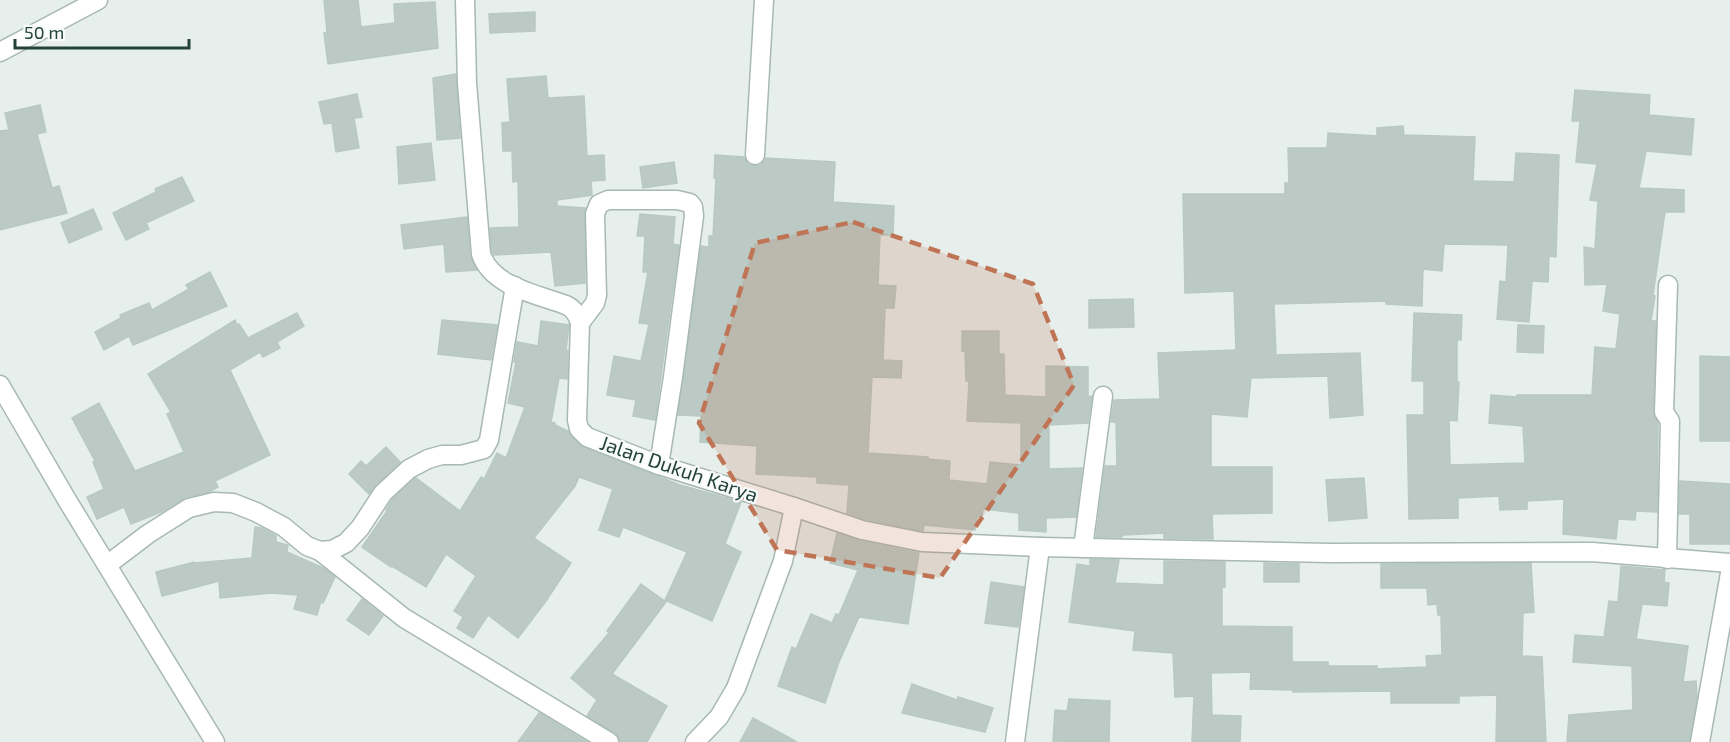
<svg xmlns="http://www.w3.org/2000/svg" width="1730" height="742" font-family="'Exo 2',sans-serif">
<style>
.building{fill:#bbcac4;stroke:#b8c9c2;stroke-width:1.5}
.lines{fill:none;stroke-linecap:round;stroke-linejoin:round}
.minor-casing{stroke:#a8b8b2;stroke-width:21}
.minor{stroke:#fff;stroke-width:18}
.marked{fill:#c07456;fill-opacity:0.2;stroke:#c07456;stroke-width:4.5;stroke-dasharray:12 8;stroke-linejoin:round}
.labels{text-anchor:middle;stroke-width:4.5;stroke-linejoin:round;paint-order:stroke}
.street-label{font-size:20px;fill:#24423a;stroke:#f7fbf9}
</style>
<rect width="100%" height="100%" fill="#e6efeb"/>
<g class="building">
<polygon points="324,0 358,0 361,27 395,23 394,4 435,2 438,48 328,64 324,33 327,32"/>
<polygon points="535,12 535,31 490,33 489,14"/>
<polygon points="456,74 460,138 437,140 433,78"/>
<polygon points="546,76 548,98 584,96 587,156 604,155 605,180 591,181 592,195 557,200 557,206 585,208 585,283 555,286 551,252 494,255 492,251 490,228 519,227 518,181 513,182 512,151 503,151 502,123 510,122 507,79"/>
<polygon points="1575,90 1650,95 1649,115 1694,119 1691,155 1646,151 1639,188 1684,190 1684,212 1665,212 1653,295 1655,296 1651,321 1656,321 1653,412 1658,423 1657,512 1636,511 1635,520 1618,519 1616,539 1563,534 1564,499 1527,501 1527,509 1500,510 1499,496 1458,498 1458,518 1409,519 1407,415 1424,415 1424,381 1412,381 1414,313 1462,315 1461,340 1457,340 1457,382 1459,382 1457,421 1449,420 1450,465 1525,463 1523,426 1489,423 1491,395 1517,397 1517,395 1592,395 1595,347 1616,349 1620,314 1603,311 1607,284 1585,285 1584,247 1595,249 1598,201 1590,200 1597,164 1576,162 1580,121 1572,121"/>
<polygon points="357,94 362,117 354,118 359,148 336,152 332,123 324,124 319,102"/>
<polygon points="40,105 46,132 37,134 52,188 59,186 67,213 0,230 0,131 9,130 5,113"/>
<polygon points="1403,126 1404,135 1475,137 1473,181 1514,182 1516,153 1559,155 1556,257 1549,256 1548,282 1532,281 1529,322 1497,319 1500,281 1506,282 1508,245 1444,244 1442,271 1423,269 1422,306 1386,304 1386,301 1274,304 1276,355 1360,353 1363,415 1330,418 1328,376 1251,378 1247,417 1211,414 1211,467 1272,467 1272,513 1212,514 1213,539 1164,538 1164,533 1123,535 1122,537 1096,537 1105,466 1117,466 1116,422 1111,422 1114,400 1160,399 1158,353 1236,350 1234,291 1185,293 1183,194 1285,194 1285,183 1289,183 1288,148 1327,148 1328,133 1377,136 1377,128"/>
<polygon points="431,143 435,180 399,184 397,147"/>
<polygon points="715,155 744,157 748,164 754,166 761,165 765,158 835,162 833,202 894,206 893,235 880,235 878,285 896,286 894,308 885,308 883,360 902,361 901,378 872,377 868,453 928,457 928,459 950,461 949,480 987,484 990,462 1021,465 1021,423 967,421 969,381 966,381 965,351 962,351 962,331 999,331 999,354 1004,354 1005,395 1046,397 1046,366 1088,367 1088,397 1092,396 1088,423 1049,425 1049,469 1082,468 1076,517 1046,518 1046,532 1019,530 1019,513 983,509 982,517 977,516 975,530 924,525 923,531 865,519 847,513 849,485 817,483 817,477 756,474 757,446 700,442 701,416 678,415 701,246 709,247 709,236 713,236 716,178 714,178"/>
<polygon points="674,162 677,183 643,188 640,167"/>
<polygon points="182,177 194,201 146,223 149,229 126,240 113,213 156,192 155,189"/>
<polygon points="93,209 102,229 69,243 61,223"/>
<polygon points="640,214 675,217 673,244 679,245 655,420 633,416 636,400 607,395 614,356 641,361 649,324 639,323 648,272 643,272 645,236 637,236"/>
<polygon points="467,217 470,255 477,270 446,272 444,244 404,249 401,225"/>
<polygon points="210,272 227,306 133,345 129,336 104,350 95,332 121,318 120,315 149,303 152,310 189,289 186,285"/>
<polygon points="1133,299 1134,327 1089,328 1089,300"/>
<polygon points="297,313 304,326 277,342 280,348 263,357 260,352 230,370 270,455 215,481 218,487 209,492 186,497 161,512 131,524 124,507 97,519 87,497 104,489 93,462 95,461 72,418 99,403 135,471 184,452 167,414 171,412 148,374 235,320 237,325 239,324 248,338"/>
<polygon points="442,320 497,325 491,360 438,354"/>
<polygon points="541,321 569,325 566,350 568,351 567,379 559,378 551,422 555,423 555,425 568,431 571,437 583,447 680,485 741,502 725,544 741,552 712,621 665,600 687,552 623,527 619,537 599,530 613,489 579,477 575,486 534,538 571,563 546,601 518,638 488,615 473,638 457,628 463,617 454,611 476,576 446,554 426,587 392,566 391,567 362,547 387,511 386,510 392,500 416,478 460,511 481,477 484,479 497,453 506,458 525,407 508,403 516,362 514,362 517,342 538,346"/>
<polygon points="1518,325 1544,326 1543,353 1517,352"/>
<polygon points="1700,356 1730,357 1730,441 1700,441"/>
<polygon points="386,447 400,462 375,485 369,494 349,474 361,461 366,466"/>
<polygon points="1364,478 1367,518 1329,521 1326,480"/>
<polygon points="1680,481 1730,484 1730,544 1690,544 1690,514 1679,514"/>
<polygon points="255,527 262,528 276,536 276,542 288,545 287,552 323,568 335,577 323,603 321,601 317,615 294,609 298,595 271,593 220,598 219,581 162,596 156,572 194,562 195,563 252,558"/>
<polygon points="837,533 860,541 919,553 908,624 859,617 839,662 825,703 778,686 792,647 796,649 811,614 832,623 836,614 839,615 858,570 830,563"/>
<polygon points="1090,559 1119,560 1115,583 1164,585 1164,561 1225,562 1225,587 1222,587 1222,626 1292,627 1292,662 1328,662 1328,666 1377,666 1377,669 1427,667 1426,656 1442,655 1441,615 1438,615 1437,604 1428,605 1427,588 1381,588 1381,564 1531,563 1534,612 1523,613 1522,656 1542,657 1546,742 1496,742 1497,695 1459,696 1459,703 1391,703 1391,691 1293,692 1293,690 1250,689 1251,672 1211,673 1212,715 1241,716 1240,742 1192,742 1194,696 1175,697 1173,653 1133,650 1135,631 1069,622 1077,564 1090,566"/>
<polygon points="1264,563 1299,564 1299,582 1264,582"/>
<polygon points="1621,566 1665,570 1664,582 1669,583 1667,606 1642,604 1636,639 1688,646 1683,682 1696,681 1697,697 1689,742 1567,742 1569,715 1633,710 1632,666 1573,662 1575,635 1604,637 1609,601 1618,602"/>
<polygon points="991,582 1024,587 1018,627 985,623"/>
<polygon points="641,584 666,602 612,674 667,706 647,742 620,742 615,733 587,716 597,700 571,678 609,633 607,631"/>
<polygon points="362,599 383,616 369,635 347,620"/>
<polygon points="912,684 957,700 958,697 993,708 985,732 902,713"/>
<polygon points="1069,699 1110,701 1109,742 1053,741 1055,710 1067,711"/>
<polygon points="539,713 587,742 518,742"/>
<polygon points="753,718 797,742 740,742"/>
</g>
<g class="lines">
<g class="minor-casing">
<g id="minor">
<path d="M465 0 467 83 481 254C492 287 537 294 566 305 574 309 577 314 580 323L577 420 579 429 587 437 659 465 794 507 783 561 736 688 719 717 695 742"/>
<polyline points="0,52 98,0"/>
<polyline points="755,155 764,0"/>
<polyline points="580,323 595,303 597,295 595,214 599,204 608,200 677,200 690,203 693,207 694,216 673,377 659,465"/>
<polyline points="0,385 67,500 215,742"/>
<polyline points="794,507 862,530 922,542 1040,547 1329,553 1592,552 1730,563"/>
<polyline points="1083,548 1103,396"/>
<polyline points="320,551 404,618 609,742"/>
<polyline points="1667,559 1670,421 1664,412 1668,285"/>
<polyline points="107,565 148,534 189,508 214,502 233,503 256,512 284,527 307,546 320,551 332,550 346,543 360,528 383,493 409,469 428,459 442,455 461,455 484,449 489,440 515,286"/>
<polyline points="1015,742 1040,547"/>
<polyline points="1700,742 1730,573"/>
</g>
</g>
<use href="#minor" class="minor"/>
</g>
<path class="marked" d="M853 222 1033 284 1074 385 940 578 777 550 699 423 755 243Z"/>
<g class="labels">
<g class="street-label">
<text transform="translate(679 469) rotate(19)" y="7">Jalan Dukuh Karya</text>
</g>
</g>
<path d="M15 39v9h174v-9" fill="none" stroke="#24423a" stroke-width="3"/>
<text x="24" y="39" font-size="18" fill="#24423a" stroke="#f7fbf9" stroke-width="4.5" paint-order="stroke">50 m</text>
</svg>
